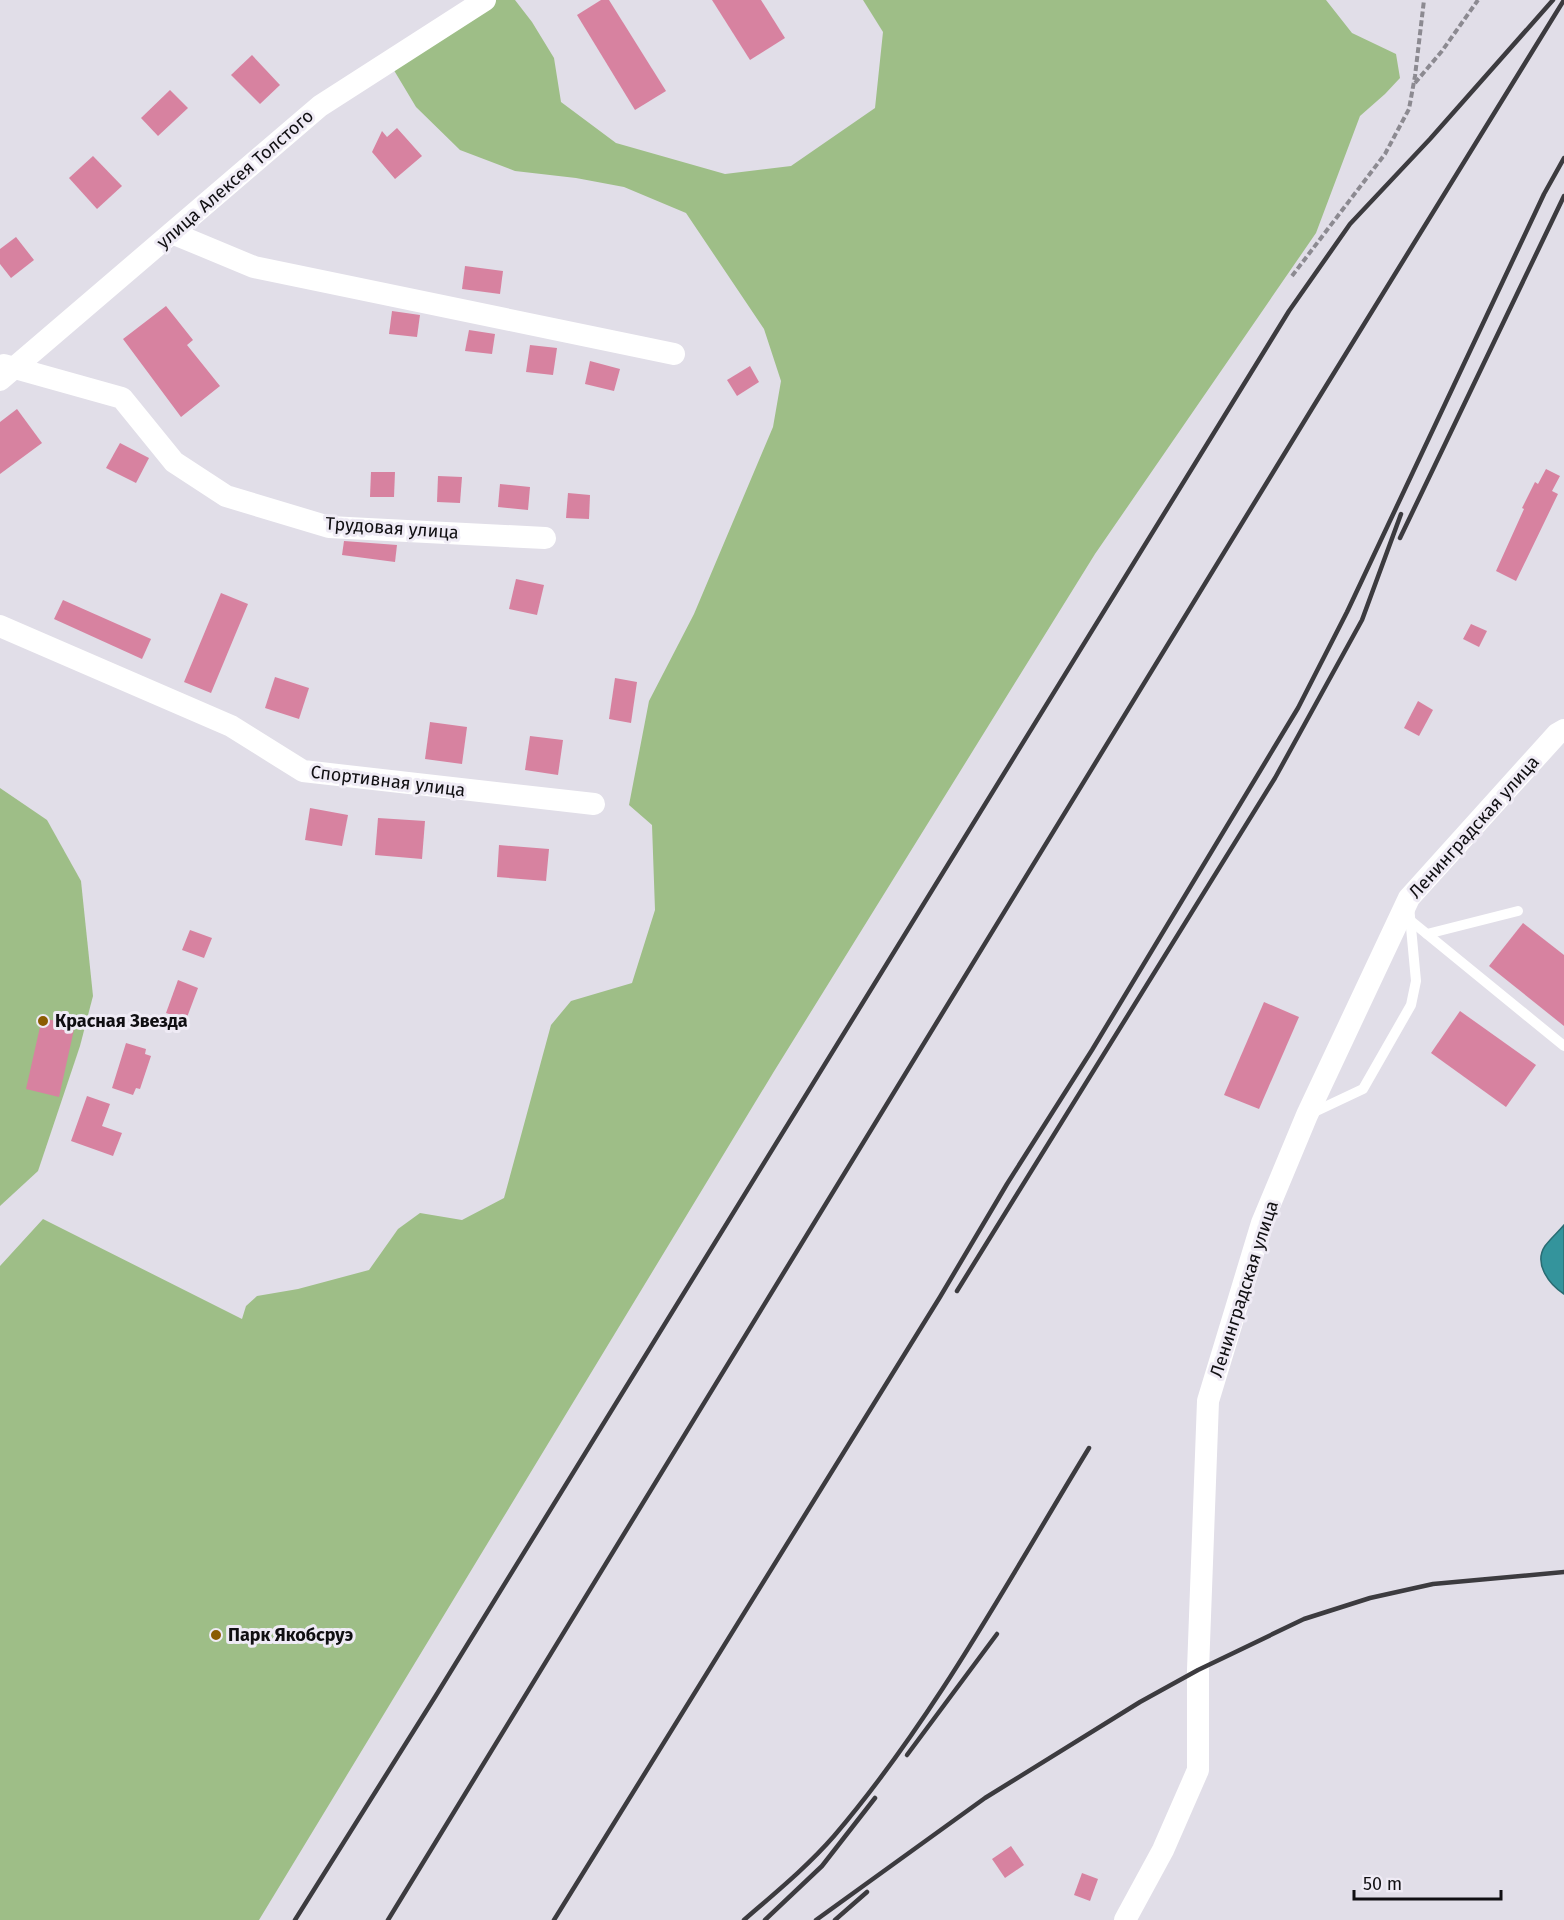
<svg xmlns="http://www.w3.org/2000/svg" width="1564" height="1920" font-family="'Fira Sans',sans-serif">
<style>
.green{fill:#9ebe87}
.water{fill:#34949c;stroke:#296c73;stroke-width:1.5}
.building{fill:#d782a0}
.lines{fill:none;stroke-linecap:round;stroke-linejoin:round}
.path{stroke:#8c8a91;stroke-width:4;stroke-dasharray:6 3;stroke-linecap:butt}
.lane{stroke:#fff;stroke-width:10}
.street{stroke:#fff;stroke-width:22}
.rail{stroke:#3c3b3f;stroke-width:4.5}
.poi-dot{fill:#8b5c02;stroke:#efebf5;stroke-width:2}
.labels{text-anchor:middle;stroke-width:6;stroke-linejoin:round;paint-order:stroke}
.street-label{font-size:18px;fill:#100f12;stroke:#efebf5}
.poi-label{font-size:18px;font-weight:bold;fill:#100f12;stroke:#efebf5;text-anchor:start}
</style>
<rect width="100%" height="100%" fill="#e1dee8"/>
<g class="green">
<polygon points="485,0 515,0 532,22 554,58 561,102 616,143 725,174 791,166 875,108 883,32 863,0 1326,0 1352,33 1396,54 1400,78 1385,94 1360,116 1316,233 1095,554 773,1073 259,1920 0,1920 0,1266 43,1219 242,1319 246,1306 257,1296 298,1289 369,1270 398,1229 420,1213 462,1220 504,1198 551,1025 571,1001 632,983 655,910 652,825 629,805 649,701 694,614 773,427 781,381 764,329 686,213 624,187 576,178 515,171 460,150 416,107 389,62"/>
<polygon points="0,788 47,820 81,881 93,996 80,1046 38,1171 0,1206"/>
</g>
<path class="water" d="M1564 1225V1294C1550 1285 1533 1264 1545 1246 1550 1239 1558 1232 1564 1225Z"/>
<g class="building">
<polygon points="601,0 609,0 666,91 635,110 577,15"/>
<polygon points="712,0 761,0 785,38 750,60"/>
<polygon points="252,55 280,85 260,104 231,75"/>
<polygon points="170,90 188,108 158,136 141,118"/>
<polygon points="397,128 422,156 395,179 372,152 382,131 387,137"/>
<polygon points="93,156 122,186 97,209 69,178"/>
<polygon points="16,237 34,260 11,278 0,264 0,249"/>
<polygon points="465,266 503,271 500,294 462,289"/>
<polygon points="166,306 193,340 187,345 220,386 181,417 123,339"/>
<polygon points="392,311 420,315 417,337 389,334"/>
<polygon points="469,330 495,334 492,354 465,351"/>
<polygon points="530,345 557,348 553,375 526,372"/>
<polygon points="590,361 620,369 614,391 585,384"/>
<polygon points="750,366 759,382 737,396 727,380"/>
<polygon points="17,409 42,443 0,474 0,422"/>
<polygon points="120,443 149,458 136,483 106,468"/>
<polygon points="1546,469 1560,476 1552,491 1558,494 1516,581 1496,571 1524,509 1522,508 1535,482 1538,484"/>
<polygon points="371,472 395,472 394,497 370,497"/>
<polygon points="438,476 462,477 460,503 437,502"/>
<polygon points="500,484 530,487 528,510 498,507"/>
<polygon points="568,493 590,495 589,519 566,518"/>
<polygon points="344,541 397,545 395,562 342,555"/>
<polygon points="516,579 544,585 537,615 509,609"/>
<polygon points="221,593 248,604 211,693 184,682"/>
<polygon points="63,600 151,639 142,659 54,619"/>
<polygon points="1471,624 1487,631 1479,647 1463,639"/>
<polygon points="275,677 309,688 299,719 265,708"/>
<polygon points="615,678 637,682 631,723 609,719"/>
<polygon points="1418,701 1433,710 1419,736 1404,728"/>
<polygon points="430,722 467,727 462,764 425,759"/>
<polygon points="530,736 563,740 558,775 525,770"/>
<polygon points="310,808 348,815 342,846 305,840"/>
<polygon points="378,818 425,821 422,859 375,855"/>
<polygon points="499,845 549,849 546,881 497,877"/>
<polygon points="1523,923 1564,955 1564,1026 1489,966"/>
<polygon points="190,930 212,938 204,958 182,950"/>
<polygon points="178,980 198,988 186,1020 166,1013"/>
<polygon points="1264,1002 1299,1017 1259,1109 1224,1095"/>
<polygon points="1460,1011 1536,1065 1506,1107 1431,1053"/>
<polygon points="42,1018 75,1025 59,1097 26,1089"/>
<polygon points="126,1043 146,1049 145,1054 151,1056 140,1089 136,1088 133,1095 112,1088"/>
<polygon points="87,1096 110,1104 102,1126 122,1133 113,1156 71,1141"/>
<polygon points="1011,1846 1024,1865 1005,1878 992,1859"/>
<polygon points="1082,1873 1098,1879 1090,1901 1074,1895"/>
</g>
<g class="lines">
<g class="path">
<polyline points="1415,83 1442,51 1478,0"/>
<polyline points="1292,276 1385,154 1409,109 1415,76 1424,0"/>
</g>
<g class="lane">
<polyline points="1411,921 1564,1046"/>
<polyline points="1427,934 1518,911"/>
<polyline points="1310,1114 1363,1089 1411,1005 1416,981 1409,906"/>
</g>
<g class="street">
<polyline points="172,233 254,267 674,354"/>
<polyline points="4,365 122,398 174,462 226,496 329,527 545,538"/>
<polyline points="0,380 320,106 485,0"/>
<polyline points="0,626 231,726 303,771 594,804"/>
<polyline points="1125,1920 1163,1850 1198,1770 1198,1670 1208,1401 1262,1223 1307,1115 1409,898 1557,734 1564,730"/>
</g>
<g class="rail">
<polyline points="1400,538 1564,196"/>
<polyline points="957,1291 1275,778 1362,620 1401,514"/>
<polyline points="907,1755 997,1634"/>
<polyline points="295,1920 435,1697 1289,311 1350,224 1430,139 1553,0"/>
<polyline points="388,1920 1313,407 1564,0"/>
<polyline points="554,1920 940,1297 1007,1184 1092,1050 1298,708 1347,612 1544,194 1564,158"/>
<path d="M744 1920C775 1893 807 1867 834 1836 934 1719 1009 1579 1089 1448"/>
<polyline points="765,1920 822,1866 875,1798"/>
<polyline points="816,1920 985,1798 1140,1702 1198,1670 1304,1619 1370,1598 1433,1584 1564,1572"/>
<polyline points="835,1920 867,1892"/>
</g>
</g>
<g class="poi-dot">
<circle cx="43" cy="1021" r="6"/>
<circle cx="216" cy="1635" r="6"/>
</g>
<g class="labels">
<g class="street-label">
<text transform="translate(235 179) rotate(-41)" y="6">улица Алексея Толстого</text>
<text transform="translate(392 528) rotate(4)" y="6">Трудовая улица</text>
<text transform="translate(388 781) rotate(7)" y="6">Спортивная улица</text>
<text transform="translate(1474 827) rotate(-48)" y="6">Ленинградская улица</text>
<text transform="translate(1244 1289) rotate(-72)" y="6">Ленинградская улица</text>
</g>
<g class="poi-label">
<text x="55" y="1027">Красная Звезда</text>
<text x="228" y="1641">Парк Якобсруэ</text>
</g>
</g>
<path d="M1354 1890v9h147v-9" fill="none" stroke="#100f12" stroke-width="3"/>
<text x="1363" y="1890" font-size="18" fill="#100f12" stroke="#efebf5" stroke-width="4.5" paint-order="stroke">50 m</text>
</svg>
